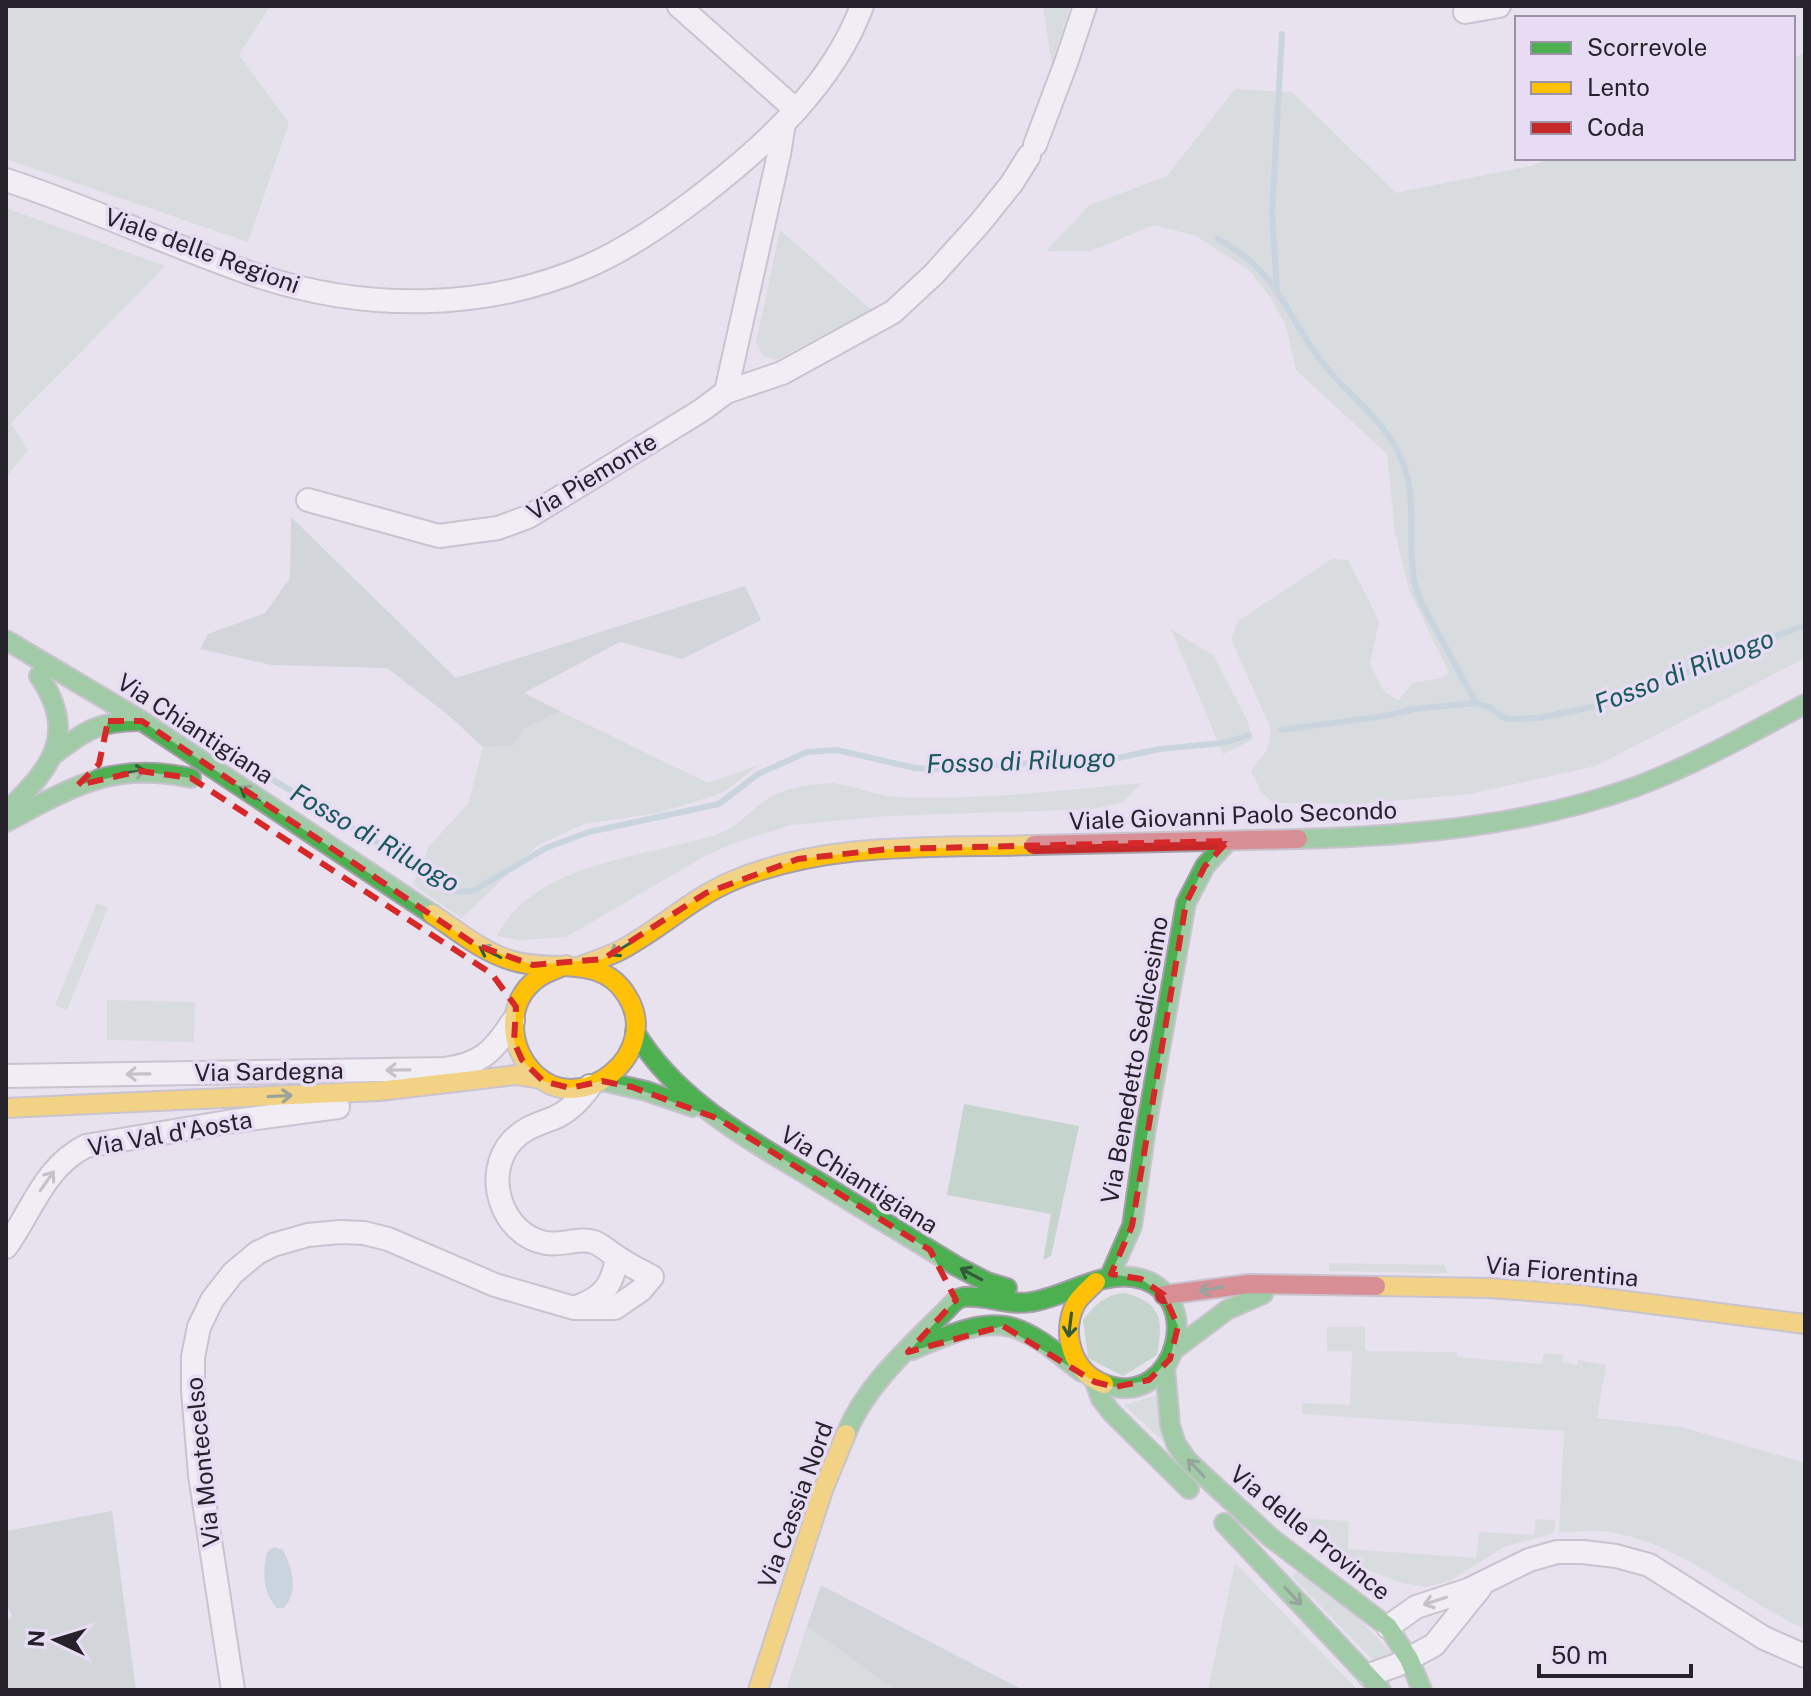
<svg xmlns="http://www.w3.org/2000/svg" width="1811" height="1696" font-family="'Public Sans',sans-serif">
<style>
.green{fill:#c5d4cd}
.forest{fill:#b8c7c0}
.water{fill:#a6c4c9}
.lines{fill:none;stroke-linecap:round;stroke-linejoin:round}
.stream{stroke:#a6c4c9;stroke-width:6}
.street-casing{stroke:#a39ea8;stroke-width:26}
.fast-casing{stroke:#a39ea8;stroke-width:22}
.slow-casing{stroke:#a39ea8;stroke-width:22}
.jam-casing{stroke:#a39ea8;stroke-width:22}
.street{stroke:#fcfbfc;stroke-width:22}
.fast{stroke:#4caf50;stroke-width:18}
.slow{stroke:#ffc107;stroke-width:18}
.jam{stroke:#c62828;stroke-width:18}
.oneway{stroke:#355a3a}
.oneway2{stroke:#9c999e}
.marked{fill:none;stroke:#d62828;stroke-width:6;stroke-dasharray:16 10;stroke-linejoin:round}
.labels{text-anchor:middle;stroke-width:7;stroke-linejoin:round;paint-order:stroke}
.street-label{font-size:24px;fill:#26222b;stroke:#e7dcf4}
.water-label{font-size:26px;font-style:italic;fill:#1a595b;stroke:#e7dcf4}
</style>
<rect width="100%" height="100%" fill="#e8e2ee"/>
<g class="green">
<polygon points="6,6 270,6 239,55 289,123 248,242 6,159"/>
<polygon points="1043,6 1070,6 1052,64 1044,14"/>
<polygon points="1805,53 1805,658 1596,766 1470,794 1358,804 1273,803 1262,793 1251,771 1267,750 1271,729 1231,639 1238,621 1332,559 1348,560 1379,621 1370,665 1384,691 1398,701 1412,683 1442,678 1449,673 1409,590 1395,532 1387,454 1296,370 1286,326 1270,297 1250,271 1196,236 1154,225 1091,251 1046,251 1090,205 1167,176 1235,89 1292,92 1396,193 1531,166 1550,158 1793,158 1793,58"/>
<polygon points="6,208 165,266 11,423 28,450 6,477"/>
<polygon points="780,230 871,310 776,360 763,356 756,343"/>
<polygon points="1171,629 1214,656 1248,722 1252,740 1223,754"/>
<polygon points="560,711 708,783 759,765 722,793 659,813 584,824 538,845 462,918 413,885 429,846 468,804 483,747 513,746 523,729"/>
<path d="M833 783C856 786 874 796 898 797 979 801 1061 790 1142 783L1123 802 1094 809 888 816 791 825 732 844 705 856 566 937 520 940 497 936C533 862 649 857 718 834 738 827 747 813 763 802 782 788 809 784 833 783Z"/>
<polygon points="97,903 108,908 67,1010 55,1005"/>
<polygon points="107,1000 195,1002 194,1042 107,1040"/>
<polygon points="964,1104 1079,1126 1051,1256 1043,1260 1051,1214 947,1195"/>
<polygon points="1329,1263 1444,1265 1447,1270 1447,1273 1329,1271"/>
<path d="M1125 1293C1163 1303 1163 1321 1157 1355L1123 1376 1088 1358 1083 1320C1096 1304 1104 1295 1125 1293Z"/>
<path d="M1327 1327H1365V1351L1457 1352V1357L1542 1364 1544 1353 1563 1355 1562 1362 1577 1365 1578 1360 1606 1365 1597 1418 1682 1427 1805 1463V1629C1738 1599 1678 1539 1602 1531 1587 1530 1573 1532 1559 1532L1564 1431 1302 1414V1403L1350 1405 1352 1351H1327Z"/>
<polygon points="1157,1395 1167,1445 1124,1405"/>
<polygon points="1301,1518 1349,1521 1348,1549 1476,1558 1479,1532 1534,1535 1536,1519 1555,1520 1554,1533 1504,1547 1448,1582 1427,1587 1402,1583 1346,1562 1306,1537 1299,1527"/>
<polygon points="1235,1563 1358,1690 1208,1690"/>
<polygon points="1298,1570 1346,1604 1393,1655 1377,1664 1292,1577"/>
<polygon points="807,1626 894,1690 786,1690"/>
</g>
<g class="forest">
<polygon points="291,517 456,678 745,586 761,620 682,659 620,642 524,693 560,711 524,729 513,746 483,747 447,714 387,668 272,665 200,649 208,634 265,613 290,578"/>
<polygon points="112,1511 136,1690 6,1690 6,1621 12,1616 6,1603 6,1531"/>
<polygon points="821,1585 842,1596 1023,1690 894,1690 807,1626"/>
</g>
<path class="water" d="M274 1547 283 1550C292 1568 299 1591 284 1608H277C263 1593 262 1573 267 1552Z"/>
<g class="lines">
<g class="stream">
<path d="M1218 239C1280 274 1281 307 1319 358 1345 394 1387 420 1403 463 1418 502 1406 543 1415 584 1419 601 1429 617 1438 633 1451 657 1464 680 1476 703"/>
<polyline points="1277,289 1272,214 1282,34"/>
<polyline points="1281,730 1384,716 1414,709 1476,703 1489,707 1506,719 1539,718 1611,703 1805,625"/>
<polyline points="197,734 459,892 473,891 546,848 589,832 719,804 758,774 807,752 837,750 915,768 934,769 1118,758 1160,749 1223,743 1249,735"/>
</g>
<g class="street-casing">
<g id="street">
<polyline points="679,6 796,110"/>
<polyline points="1465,12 1499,6"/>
<polyline points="1035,145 1066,63 1085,6"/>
<path d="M6 180C92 208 175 248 261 277 367 311 483 311 586 267 628 249 668 221 704 193 768 143 833 84 862 6"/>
<polyline points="726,392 779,154 784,123"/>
<polyline points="308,500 439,536 498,528 528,517 702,410 726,392 782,373 893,312 934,274 980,223 1012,183 1029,156"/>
<path d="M6 1076 445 1069C481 1064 493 1052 513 1021"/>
<path d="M6 1247C32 1211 44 1167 86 1146L227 1122 338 1107"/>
<path d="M579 1306C604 1297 613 1284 617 1257"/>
<polyline points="1388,1627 1416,1607 1468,1590 1529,1560 1557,1552 1583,1552 1616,1556 1649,1565 1764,1638 1805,1656"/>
<polyline points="1369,1675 1397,1665 1434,1645 1480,1588"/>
<path d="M233 1690 200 1475 193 1391V1357L199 1327 212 1300 233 1273 257 1253 273 1245 308 1235 340 1232 364 1233 388 1239 495 1285 574 1308H615L641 1290 652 1277C642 1271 630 1266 620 1259 611 1254 604 1246 594 1242 579 1237 562 1246 546 1243 501 1235 482 1174 512 1141 524 1128 538 1124 554 1118 570 1111 581 1099 590 1086"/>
</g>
</g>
<g class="fast-casing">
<g id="fast">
<polyline points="6,640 142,721 432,914"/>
<path d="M52 756C84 731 100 720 142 721"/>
<path d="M6 812C51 768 79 735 39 676"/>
<path d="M6 822C73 787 112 761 191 778"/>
<path d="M1298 839C1411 836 1527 826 1635 787 1694 765 1749 734 1805 704"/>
<path d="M635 1032C676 1100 748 1139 814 1179 861 1208 909 1237 956 1266L987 1282 1007 1288"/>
<polyline points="602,1081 646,1091 693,1107"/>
<polyline points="1109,1278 1132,1226 1146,1128 1186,903 1205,866 1228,841"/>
<polyline points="1175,1349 1227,1310 1263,1294"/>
<path d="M912 1350C941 1338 981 1318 1014 1328 1039 1336 1061 1357 1082 1372"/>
<polyline points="1165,1367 1170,1425 1176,1444 1188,1461 1270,1537 1388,1627 1409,1659 1422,1690"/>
<polyline points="1095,1382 1101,1399 1112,1413 1189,1489"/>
<path d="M846 1434C867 1381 918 1340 957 1299L964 1297C987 1295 1009 1306 1031 1302 1065 1297 1096 1273 1132 1277 1209 1287 1178 1412 1104 1384"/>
<polyline points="1224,1523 1381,1690"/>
</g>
</g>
<g class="slow-casing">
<g id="slow">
<path d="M432 914C457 930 481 951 510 960 550 974 601 952 627 996 663 1053 581 1119 535 1074 508 1047 505 1002 538 978 546 972 557 969 566 965"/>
<path d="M583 965C594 961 606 957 617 952 657 932 690 899 732 881 826 841 934 848 1034 845"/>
<polyline points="6,1108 379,1091 516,1075 541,1079"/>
<path d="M1096 1282C1089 1289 1079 1297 1075 1305 1061 1334 1072 1372 1104 1384"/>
<polyline points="1376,1286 1490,1288 1581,1295 1805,1324"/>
<polyline points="758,1690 823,1490 846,1434"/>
</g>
</g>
<g class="jam-casing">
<g id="jam">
<polyline points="1034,845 1298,839"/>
<polyline points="1164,1295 1249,1284 1376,1286"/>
</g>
</g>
<use href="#street" class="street"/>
<use href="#fast" class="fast"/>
<use href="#slow" class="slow"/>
<use href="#jam" class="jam"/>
</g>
<defs><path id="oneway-shaft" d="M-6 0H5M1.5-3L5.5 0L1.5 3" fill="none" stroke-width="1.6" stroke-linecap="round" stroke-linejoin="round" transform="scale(2)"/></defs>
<g class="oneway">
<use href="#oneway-shaft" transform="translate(134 772) rotate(-6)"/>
<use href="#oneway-shaft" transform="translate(250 793) rotate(-147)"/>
<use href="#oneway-shaft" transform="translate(620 949) rotate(149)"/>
<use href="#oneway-shaft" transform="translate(490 952) rotate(-153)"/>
<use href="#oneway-shaft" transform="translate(280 1096) rotate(-3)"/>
<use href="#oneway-shaft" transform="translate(971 1274) rotate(-152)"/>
<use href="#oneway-shaft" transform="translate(1211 1289) rotate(170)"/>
<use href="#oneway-shaft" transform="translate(1070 1325) rotate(97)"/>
<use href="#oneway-shaft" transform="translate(1196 1468) rotate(-133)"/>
<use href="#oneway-shaft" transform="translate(1293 1596) rotate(47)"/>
</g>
<g class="oneway2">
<use href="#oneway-shaft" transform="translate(398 1070) rotate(179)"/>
<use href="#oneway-shaft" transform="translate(138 1074) rotate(179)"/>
<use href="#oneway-shaft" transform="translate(47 1181) rotate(-55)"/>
<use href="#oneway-shaft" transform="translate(1435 1601) rotate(162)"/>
</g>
<path d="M0 0H1811V1696H0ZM108 721H142L476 945 533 965 603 959 706 893 798 859 889 849 1228 841 1205 866 1186 903 1132 1226 1111 1274 1141 1279 1164 1295 1178 1326 1170 1359 1149 1380 1115 1387 1095 1382 1003 1326 908 1352 956 1300 930 1250 719 1119 632 1087 602 1081 570 1088 543 1081 522 1060 514 1042 516 1007 492 974 191 778 140 771 78 785 99 764Z" fill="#e8e2ee" fill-opacity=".55" fill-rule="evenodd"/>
<path class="marked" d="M108 721H142L476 945 533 965 603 959 706 893 798 859 889 849 1228 841 1205 866 1186 903 1132 1226 1111 1274 1141 1279 1164 1295 1178 1326 1170 1359 1149 1380 1115 1387 1095 1382 1003 1326 908 1352 956 1300 930 1250 719 1119 632 1087 602 1081 570 1088 543 1081 522 1060 514 1042 516 1007 492 974 191 778 140 771 78 785 99 764Z"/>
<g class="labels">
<g class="street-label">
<text transform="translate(202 251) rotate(20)" y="8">Viale delle Regioni</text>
<text transform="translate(592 477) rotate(-31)" y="8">Via Piemonte</text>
<text transform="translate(195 729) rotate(33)" y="8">Via Chiantigiana</text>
<text transform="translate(1233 816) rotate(-2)" y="8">Viale Giovanni Paolo Secondo</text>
<text transform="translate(1135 1060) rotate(-80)" y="8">Via Benedetto Sedicesimo</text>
<text transform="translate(269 1072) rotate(-1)" y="8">Via Sardegna</text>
<text transform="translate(170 1134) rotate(-10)" y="8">Via Val d'Aosta</text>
<text transform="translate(859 1180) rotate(32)" y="8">Via Chiantigiana</text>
<text transform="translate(1562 1272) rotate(5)" y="8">Via Fiorentina</text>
<text transform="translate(203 1462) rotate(-96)" y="8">Via Montecelso</text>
<text transform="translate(796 1505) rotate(-70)" y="8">Via Cassia Nord</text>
<text transform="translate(1310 1533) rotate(39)" y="8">Via delle Province</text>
</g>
<g class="water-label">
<text transform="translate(1684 671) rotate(-21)" y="9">Fosso di Riluogo</text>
<text transform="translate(1021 761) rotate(-2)" y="9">Fosso di Riluogo</text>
<text transform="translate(375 838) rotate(30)" y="9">Fosso di Riluogo</text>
</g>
</g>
<rect width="1811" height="1696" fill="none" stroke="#26222b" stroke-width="16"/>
<rect x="1515" y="16" width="280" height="144" fill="#e7dcf4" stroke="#9a92a4" stroke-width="2"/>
<rect x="1531" y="42" width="40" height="12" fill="#4caf50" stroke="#9a92a4" stroke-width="2"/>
<text x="1587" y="56" font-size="24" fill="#26222b">Scorrevole</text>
<rect x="1531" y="82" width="40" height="12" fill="#ffc107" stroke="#9a92a4" stroke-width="2"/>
<text x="1587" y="96" font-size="24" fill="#26222b">Lento</text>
<rect x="1531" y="122" width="40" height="12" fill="#c62828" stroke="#9a92a4" stroke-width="2"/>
<text x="1587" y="136" font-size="24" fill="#26222b">Coda</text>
<g transform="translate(56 1640) rotate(274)" stroke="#e7dcf4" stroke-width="6" paint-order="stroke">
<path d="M0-6L14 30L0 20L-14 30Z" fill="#26222b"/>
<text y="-12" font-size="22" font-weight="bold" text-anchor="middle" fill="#26222b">N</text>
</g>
<path d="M1539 1664v12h152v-12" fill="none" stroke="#26222b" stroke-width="4"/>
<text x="1551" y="1664" font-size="24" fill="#26222b" stroke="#e7dcf4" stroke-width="6" paint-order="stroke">50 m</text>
</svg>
